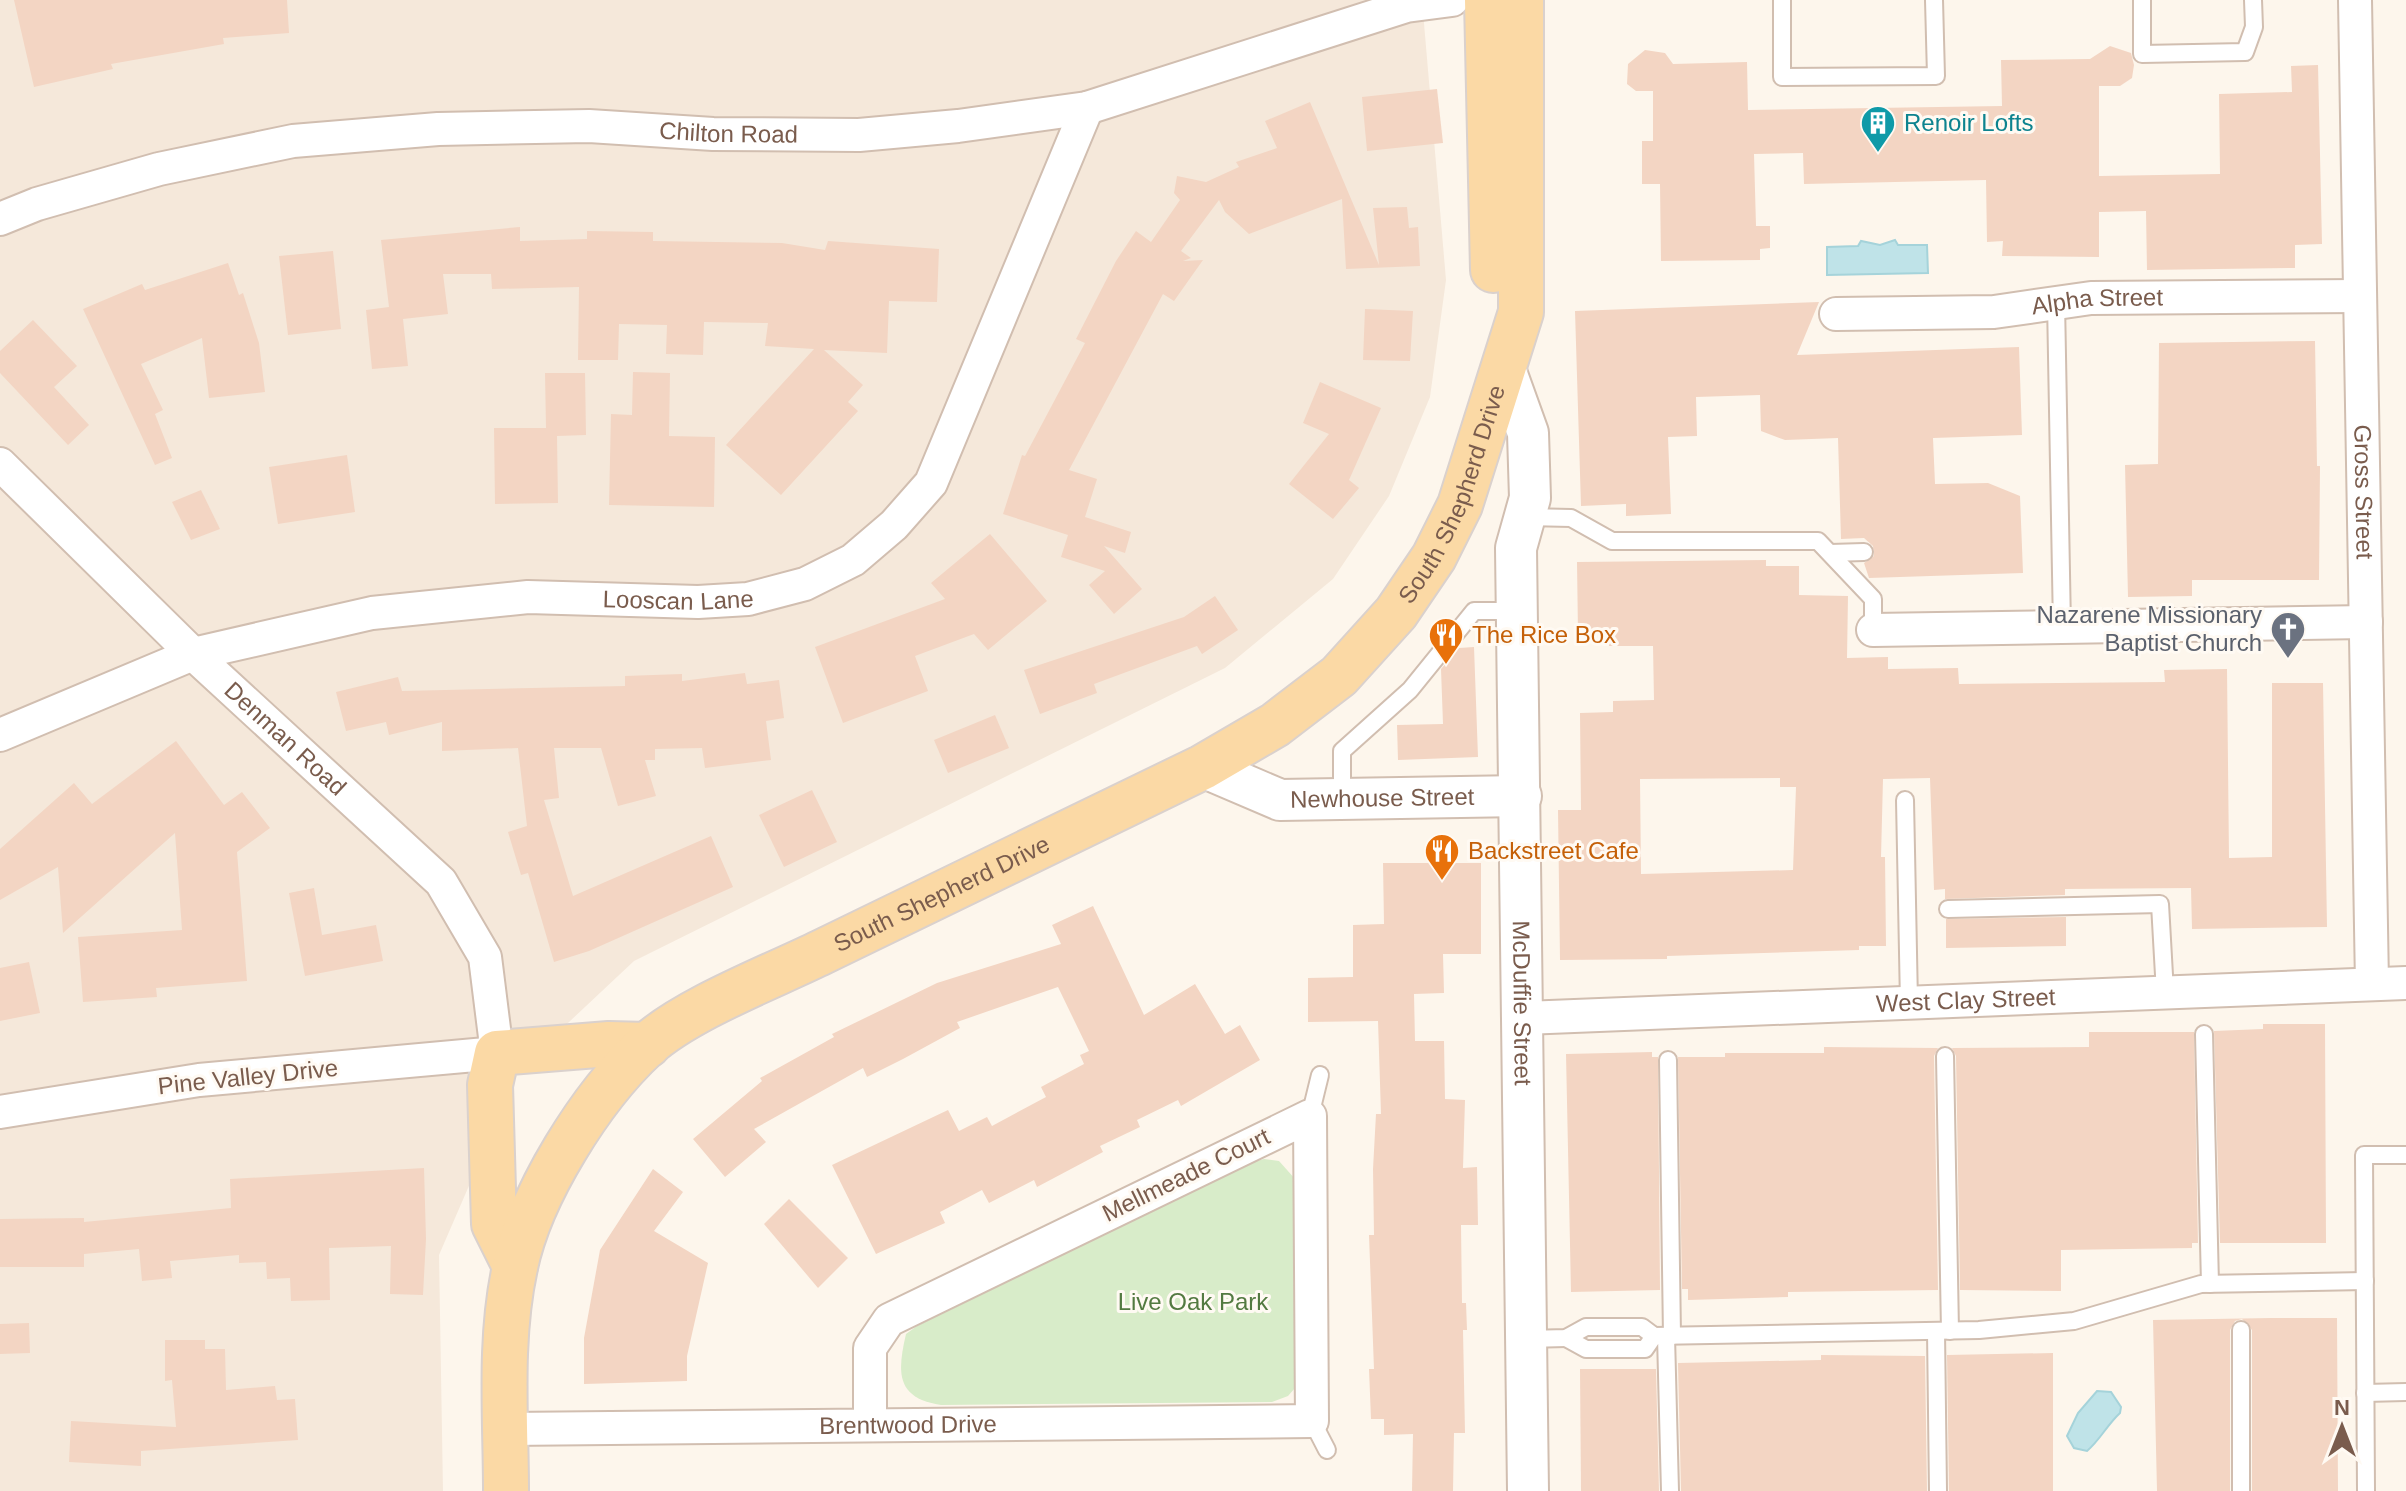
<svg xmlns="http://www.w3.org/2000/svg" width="2406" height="1491" font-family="Arial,sans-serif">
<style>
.residential{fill:#f5e8da}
.green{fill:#d8ecc9}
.water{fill:#bfe3e8;stroke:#a5d3da;stroke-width:2}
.building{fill:#f3d5c3;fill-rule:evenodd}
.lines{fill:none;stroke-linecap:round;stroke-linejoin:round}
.service-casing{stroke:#d1beb0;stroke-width:20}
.minor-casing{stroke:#d1beb0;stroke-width:36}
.tertiary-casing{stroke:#d1beb0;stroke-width:44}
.primary-casing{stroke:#dad1cd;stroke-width:48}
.service{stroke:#fff;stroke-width:16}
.minor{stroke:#fff;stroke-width:32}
.tertiary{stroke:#fff;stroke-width:40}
.primary{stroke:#fbd9a5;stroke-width:44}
.labels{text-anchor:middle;stroke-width:6;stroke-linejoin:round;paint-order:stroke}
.culture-label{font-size:24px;fill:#0d838f;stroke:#fffaf3;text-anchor:start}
.street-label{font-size:24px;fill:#7a5c4d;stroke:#fffaf3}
.worship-label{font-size:24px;fill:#5b616d;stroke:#fffaf3;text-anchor:end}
.food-label{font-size:24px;fill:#c56008;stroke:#fffaf3;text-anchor:start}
.park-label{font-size:24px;fill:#537a41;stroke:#fffaf3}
</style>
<rect width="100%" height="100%" fill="#fdf6ec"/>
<polygon class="residential" points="0,0 1422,0 1446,280 1430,397 1389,496 1333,579 1225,668 634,961 520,1068 439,1255 443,1491 0,1491"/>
<path class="green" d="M1264 1159 1279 1161 1296 1180 1295 1388 1288 1396 1272 1402 941 1405C896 1398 897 1373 906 1334L917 1326 1250 1163Z"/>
<g class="water">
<polygon points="1895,240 1898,245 1927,245 1928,273 1827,275 1827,247 1858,246 1861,241 1880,245"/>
<path d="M2097 1391 2111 1392 2121 1407 2120 1413C2107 1425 2100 1440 2087 1451L2074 1448 2067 1436 2078 1413Z"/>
</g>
<g class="building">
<polygon points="14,0 287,0 289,33 223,38 224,44 111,64 113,69 34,87"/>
<polygon points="2110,46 2131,53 2134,65 2132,78 2120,86 2099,86 2099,176 2220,174 2219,94 2292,92 2291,66 2318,65 2322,244 2295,245 2295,268 2147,270 2146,211 2099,212 2099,257 2002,256 2003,241 1987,242 1986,180 1804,184 1803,153 1754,154 1756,226 1770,226 1770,248 1760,249 1760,260 1661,261 1660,184 1642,184 1642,141 1653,141 1653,91 1636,91 1627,84 1628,64 1645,50 1665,53 1673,64 1747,62 1748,110 2002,106 2001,60 2090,59"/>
<polygon points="1437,89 1443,143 1367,151 1362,97"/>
<polygon points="1310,102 1379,265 1373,208 1407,207 1409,228 1418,227 1420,266 1346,269 1342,199 1249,234 1225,212 1219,200 1181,251 1191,258 1183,261 1203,260 1174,301 1163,294 1069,470 1097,479 1085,517 1131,532 1125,553 1104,546 1142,589 1114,614 1089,585 1105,571 1061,557 1068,535 1003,514 1022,455 1025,456 1085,343 1076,339 1116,261 1136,231 1151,242 1180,200 1174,193 1177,176 1206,182 1239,167 1236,162 1277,148 1265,121"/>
<polygon points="520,227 520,241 587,239 587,231 653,232 653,241 782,243 825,250 828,241 939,249 937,302 889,301 887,353 824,350 863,385 848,402 858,411 781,495 726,445 814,349 765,346 768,323 704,322 703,355 666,354 667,325 619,324 618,360 578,360 579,287 492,289 491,274 443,274 448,314 403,319 408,366 372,369 366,310 389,307 381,240"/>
<polygon points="333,251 341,329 288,335 279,256"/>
<polygon points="228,263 239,295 243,293 259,343 265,392 209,398 202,338 141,364 163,410 155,414 172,458 155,465 83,309 142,284 145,290"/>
<polygon points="1819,302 1797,355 2019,347 2022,435 1933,438 1935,484 1988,483 2020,496 2023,573 1869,578 1864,563 1874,556 1873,546 1864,538 1841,539 1838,438 1785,440 1761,431 1760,395 1696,397 1697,436 1668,437 1671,514 1626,516 1626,504 1581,506 1575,311"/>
<polygon points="1365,309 1413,311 1410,361 1363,360"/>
<polygon points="33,320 77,366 54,387 89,425 68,445 0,373 0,351"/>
<polygon points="2315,341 2317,466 2320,466 2319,580 2192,580 2192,596 2128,597 2125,465 2158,464 2159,343"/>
<polygon points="633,372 670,373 669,436 715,437 714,507 609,505 611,414 632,415"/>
<polygon points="545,373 585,373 586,435 557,436 558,503 495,504 494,428 546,428"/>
<polygon points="1320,382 1381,408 1349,480 1359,488 1333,519 1289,484 1329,434 1303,423"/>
<polygon points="347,455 355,512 278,524 269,467"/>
<polygon points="201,490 220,529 191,540 172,502"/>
<polygon points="990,534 1047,601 988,650 974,634 915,656 928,691 843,723 815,647 945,599 931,583"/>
<path d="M1766 560V566H1799V595L1848 596 1847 658 1888 657V669L1958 668 1959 684 2165 682 2164 670 2227 669 2229 858 2272 857V683H2323L2327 927 2192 929 2191 888 2065 889V895L1945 899V889L1934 890 1930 778 1883 779 1881 857H1885L1886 946H1859V950L1667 956V959L1560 960 1558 810H1581L1580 713 1613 712V701L1654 700 1653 646H1609V633L1578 634 1577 562ZM1780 778V787H1796L1793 870 1641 874 1640 779Z"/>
<polygon points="1215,596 1238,630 1202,654 1197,646 1094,684 1097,693 1040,714 1024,670 1184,617"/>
<polygon points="1474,647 1478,757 1398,760 1397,725 1443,724 1441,669 1459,648"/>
<polygon points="745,673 747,684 779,680 784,718 766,721 771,760 705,768 702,748 655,749 655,760 645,760 656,796 618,806 601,748 554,748 559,798 544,800 573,896 711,836 733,887 589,951 554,962 528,873 521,875 508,832 527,826 518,748 442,751 442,722 389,735 386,722 346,731 336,692 398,677 402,691 625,686 625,676 682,674 682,681"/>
<polygon points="995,715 1009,748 948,773 934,740"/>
<polygon points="176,741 224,805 242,792 270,828 237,852 247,981 156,988 157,997 83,1002 78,937 182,930 175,833 63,933 58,867 0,900 0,849 74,783 92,804"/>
<polygon points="812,790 837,842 784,867 759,815"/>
<polygon points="1383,863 1481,863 1481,954 1443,954 1444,993 1414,994 1415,1041 1444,1041 1445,1099 1465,1100 1463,1168 1477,1167 1478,1225 1461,1225 1462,1303 1466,1303 1467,1330 1463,1330 1465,1433 1454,1433 1453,1491 1412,1491 1413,1434 1384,1435 1384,1419 1371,1419 1369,1369 1374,1369 1369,1235 1374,1235 1373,1169 1376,1114 1381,1114 1378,1021 1308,1022 1308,978 1353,977 1353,925 1384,924"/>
<polygon points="314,888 322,935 376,925 383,961 305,976 289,893"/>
<polygon points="1093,906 1144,1015 1195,984 1225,1034 1240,1025 1260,1060 1181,1106 1178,1100 1137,1120 1140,1127 1100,1146 1103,1152 1037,1187 1034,1180 989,1203 982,1190 940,1212 945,1223 876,1254 832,1165 948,1110 959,1131 987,1117 992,1126 1046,1097 1041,1087 1084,1064 1080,1055 1089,1051 1058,987 957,1022 960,1028 903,1059 867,1077 863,1068 754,1129 766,1142 725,1177 693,1139 762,1081 760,1078 834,1037 832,1034 937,983 1061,944 1052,925"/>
<polygon points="2066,917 2066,946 1946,948 1946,919"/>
<polygon points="29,962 40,1013 0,1021 0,968"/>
<polygon points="2263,1024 2325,1024 2326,1243 2220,1243 2214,1031 2263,1029"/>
<polygon points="2089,1032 2194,1032 2198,1243 2192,1243 2192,1248 2061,1250 2061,1291 1960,1290 1956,1056 1952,1048 2089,1047"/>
<polygon points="1824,1047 1938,1048 1934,1056 1938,1290 1788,1292 1788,1297 1688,1300 1688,1289 1682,1289 1678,1057 1725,1057 1725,1053 1824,1053"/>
<polygon points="1652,1052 1652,1057 1658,1057 1660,1290 1571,1292 1566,1054"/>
<polygon points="424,1168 426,1239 423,1295 390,1294 391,1246 329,1248 330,1300 291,1301 290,1278 267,1279 266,1262 239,1263 239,1255 170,1261 172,1278 142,1281 139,1249 84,1254 84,1267 0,1267 0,1219 84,1218 84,1222 231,1208 230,1179"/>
<polygon points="653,1169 683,1192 654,1231 708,1263 687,1356 687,1381 584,1384 584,1338 600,1250"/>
<polygon points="789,1199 848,1258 818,1288 764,1224"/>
<polygon points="2271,1318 2337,1318 2338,1491 2252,1491 2252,1330 2242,1319 2235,1321 2230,1330 2230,1491 2157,1491 2153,1320"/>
<polygon points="29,1323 30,1353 0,1354 0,1324"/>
<polygon points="165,1340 205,1340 205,1349 225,1349 226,1390 275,1386 277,1400 295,1399 298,1440 141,1451 141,1466 69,1462 71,1421 176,1427 172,1380 165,1381"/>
<polygon points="2053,1353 2053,1491 1949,1491 1947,1355"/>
<polygon points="1821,1355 1925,1356 1927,1491 1681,1491 1678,1363 1821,1360"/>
<polygon points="1580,1369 1656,1369 1659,1491 1581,1491"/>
</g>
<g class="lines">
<g class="service-casing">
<g id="service">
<polyline points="1782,0 1782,77 1936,76 1934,0"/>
<polyline points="2142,0 2142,54 2245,52 2254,27 2253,0"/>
<polyline points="2056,302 2062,627"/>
<polyline points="1526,517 1571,518 1612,541 1818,541 1873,599 1873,630"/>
<polyline points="1830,553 1864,552"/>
<polyline points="1342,797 1342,751 1410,690 1474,611 1515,611"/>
<polyline points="1905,800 1909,1003"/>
<polyline points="1948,909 2160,904 2165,993"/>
<polyline points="2204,1034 2210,1284"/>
<polyline points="1945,1056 1950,1331"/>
<polyline points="1668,1060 1672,1336"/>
<polyline points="1310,1116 1320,1075"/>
<polyline points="2241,1330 2241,1491"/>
<polyline points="1936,1331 1938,1491"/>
<polyline points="1666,1336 1670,1491"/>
<polyline points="1566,1338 1586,1349 1645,1349 1654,1336"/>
<polyline points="1527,1339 1566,1338 1586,1327 1642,1327 1654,1336 1979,1330 2074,1321 2201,1284 2365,1281"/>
<polyline points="2365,1393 2406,1392"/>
<polyline points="1312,1421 1327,1450"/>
<polyline points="2366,1491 2364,1155 2406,1155"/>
</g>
</g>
<g class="minor-casing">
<g id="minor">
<path id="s1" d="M2355 0 2372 984"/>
<path id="s2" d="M0 219 37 204 159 169 293 141 438 129 589 126 713 134 859 135 958 126 1087 108 1406 6 1452 0"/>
<path id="s3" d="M1836 314 1994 312 2091 298 2360 296"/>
<path id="s4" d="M0 464 193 654 441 882 485 957 497 1053 199 1080 0 1112"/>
<polyline points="1873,630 2366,622"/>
<path id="s5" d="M0 735 193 654 372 613 528 597 698 602 748 599 805 584 853 560 894 525 931 483 1087 108"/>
<path id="s6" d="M1524 1018 2406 983"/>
<path id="s7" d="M506 1429 1312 1421 1310 1116 889 1320 870 1348V1425"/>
</g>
</g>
<g class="tertiary-casing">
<g id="tertiary">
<path id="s8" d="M1505 369 1528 433 1530 498 1516 548 1528 1491"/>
<path id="s9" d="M1203 767 1280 800 1521 796"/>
</g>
</g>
<g class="primary-casing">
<g id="primary">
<polyline points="1487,0 1493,270"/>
<polyline points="515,1266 494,1224 490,1085 497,1053 609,1044 648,1045"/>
<path id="s10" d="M506 1491C506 1418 499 1340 515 1267 530 1194 591 1097 646 1046 687 1009 771 977 822 952 949 891 1076 829 1203 767L1275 725 1339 676 1396 613 1434 557 1460 505 1521 312V0"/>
</g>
</g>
<use href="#service" class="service"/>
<use href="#minor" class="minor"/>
<use href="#tertiary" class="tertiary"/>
<use href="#primary" class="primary"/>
</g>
<defs>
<g id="building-pin" transform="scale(1.8)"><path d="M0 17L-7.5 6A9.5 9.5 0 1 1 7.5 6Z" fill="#0f9aa8" stroke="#fffaf3"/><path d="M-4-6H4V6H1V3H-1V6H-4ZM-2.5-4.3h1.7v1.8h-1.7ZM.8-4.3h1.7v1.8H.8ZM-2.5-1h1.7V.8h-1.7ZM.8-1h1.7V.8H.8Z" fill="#fff"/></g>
<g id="church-pin" transform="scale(1.8)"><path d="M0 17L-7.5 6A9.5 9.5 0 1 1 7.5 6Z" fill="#6b7280" stroke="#fffaf3"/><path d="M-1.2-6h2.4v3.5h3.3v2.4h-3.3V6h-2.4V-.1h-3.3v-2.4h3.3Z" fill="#fff"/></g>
<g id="restaurant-pin" transform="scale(1.8)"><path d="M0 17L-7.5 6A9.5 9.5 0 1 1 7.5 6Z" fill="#e8710a" stroke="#fffaf3"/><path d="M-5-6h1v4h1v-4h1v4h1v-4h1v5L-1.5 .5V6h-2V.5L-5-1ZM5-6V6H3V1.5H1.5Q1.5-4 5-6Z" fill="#fff"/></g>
</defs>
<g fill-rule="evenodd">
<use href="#building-pin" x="1878" y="123"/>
<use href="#church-pin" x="2288" y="629"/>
<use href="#restaurant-pin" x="1446" y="635"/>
<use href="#restaurant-pin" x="1442" y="851"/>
</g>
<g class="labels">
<g class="culture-label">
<text x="1904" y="131">Renoir Lofts</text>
</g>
<g class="street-label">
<text dy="8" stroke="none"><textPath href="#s2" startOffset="740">Chilton Road</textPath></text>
<text dy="8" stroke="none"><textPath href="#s3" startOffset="262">Alpha Street</textPath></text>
<text dy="8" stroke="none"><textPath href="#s1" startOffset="492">Gross Street</textPath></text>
<text dy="8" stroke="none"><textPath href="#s10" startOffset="1490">South Shepherd Drive</textPath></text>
<text dy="8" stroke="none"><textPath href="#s5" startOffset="700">Looscan Lane</textPath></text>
<text dy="8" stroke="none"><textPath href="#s4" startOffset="396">Denman Road</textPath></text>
<text dy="8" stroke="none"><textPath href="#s9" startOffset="186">Newhouse Street</textPath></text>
<text dy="8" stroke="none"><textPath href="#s10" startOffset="818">South Shepherd Drive</textPath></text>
<text dy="8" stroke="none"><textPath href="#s6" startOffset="442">West Clay Street</textPath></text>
<text dy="8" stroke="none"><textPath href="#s8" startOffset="640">McDuffie Street</textPath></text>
<text transform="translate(248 1077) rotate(-6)" y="8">Pine Valley Drive</text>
<text transform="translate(1186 1175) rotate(-26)" y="8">Mellmeade Court</text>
<text dy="8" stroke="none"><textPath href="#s7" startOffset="402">Brentwood Drive</textPath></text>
</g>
<g class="worship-label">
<text x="2262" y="623">Nazarene Missionary<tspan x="2262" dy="28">Baptist Church</tspan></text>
</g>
<g class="food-label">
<text x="1472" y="643">The Rice Box</text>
<text x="1468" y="859">Backstreet Cafe</text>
</g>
<g class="park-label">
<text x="1193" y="1310">Live Oak Park</text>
</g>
</g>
<g transform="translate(2342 1427)" stroke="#fffaf3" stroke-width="6" paint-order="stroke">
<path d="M0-6L14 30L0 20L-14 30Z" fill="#7a5c4d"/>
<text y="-12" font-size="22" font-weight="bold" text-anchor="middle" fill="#7a5c4d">N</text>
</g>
</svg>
